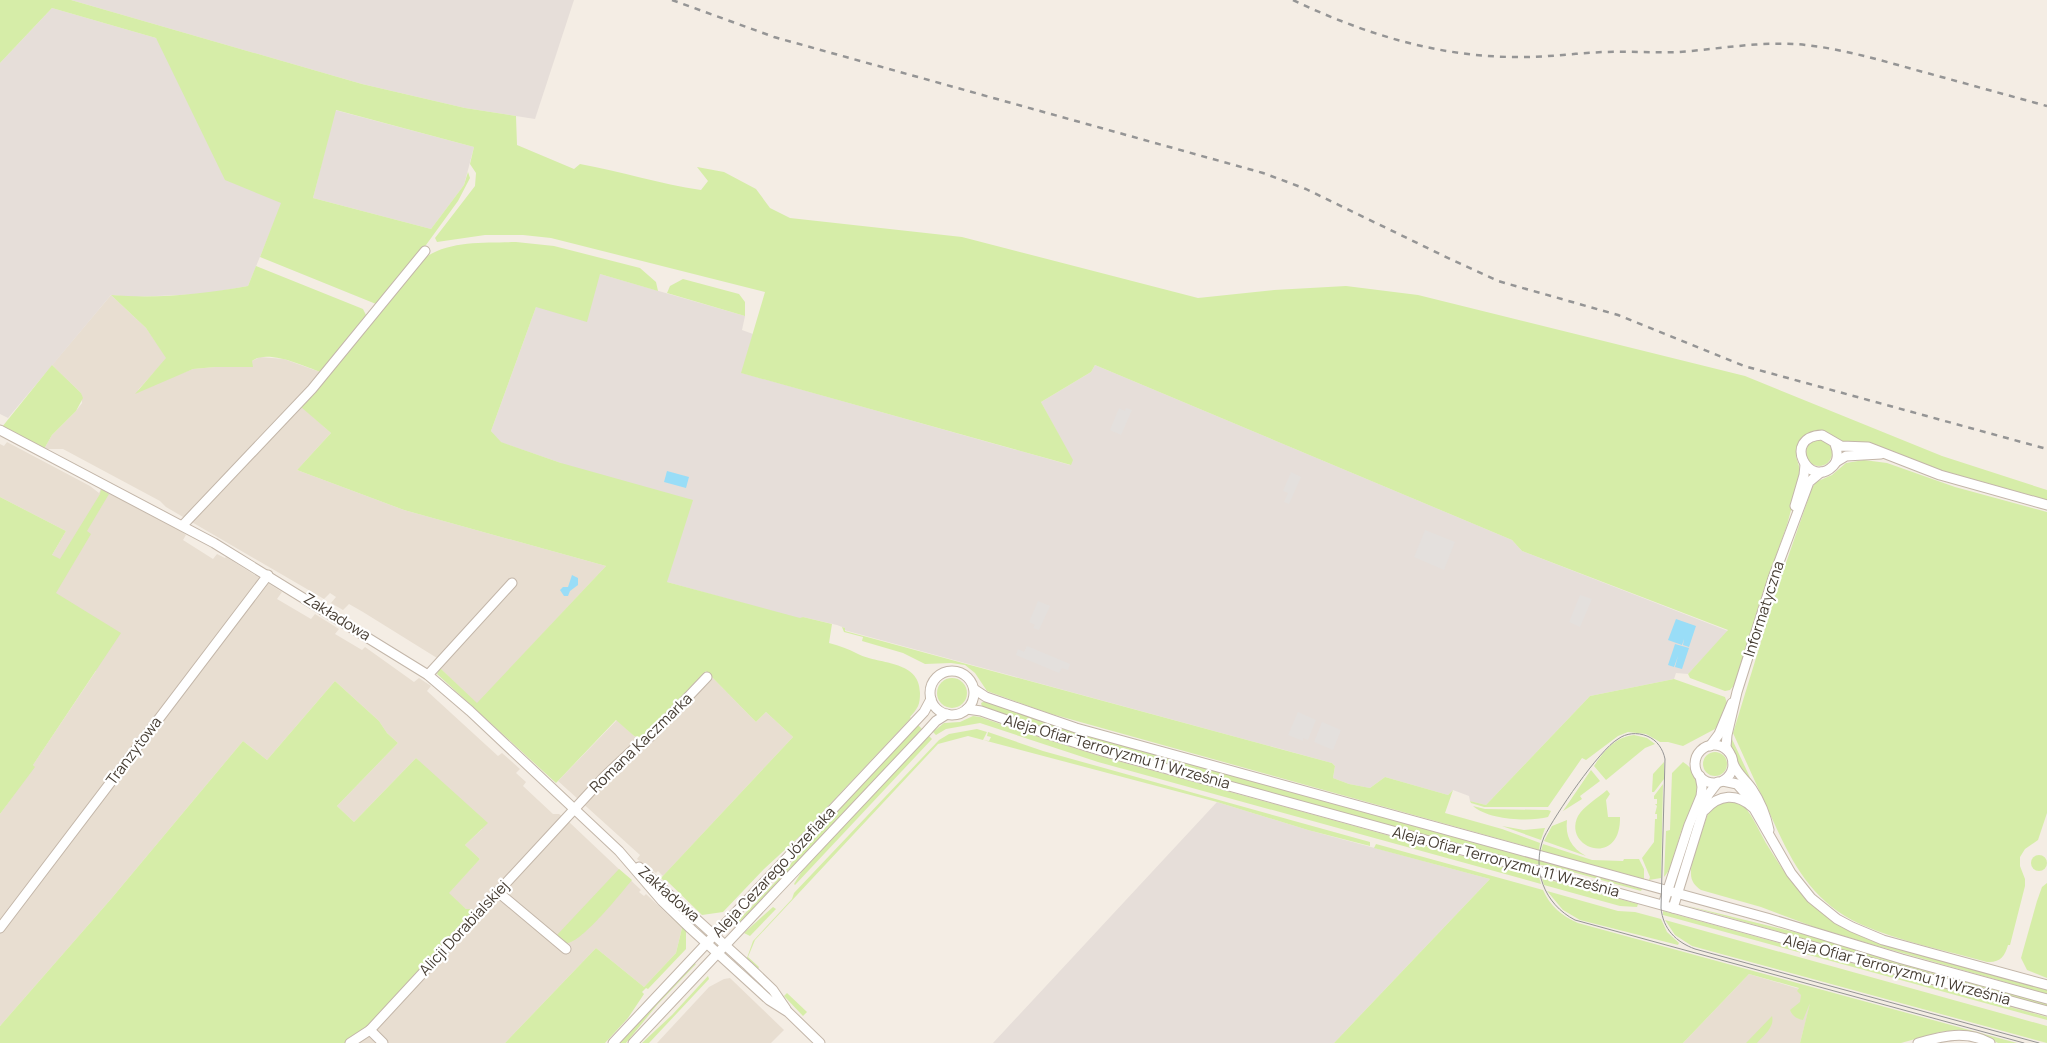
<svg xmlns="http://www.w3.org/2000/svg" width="2047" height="1043" font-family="Manrope,sans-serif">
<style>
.residential{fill:#e8ded1}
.industrial{fill:#e6ded9}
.green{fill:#d6eda8}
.parking{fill:#e4e0dd}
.water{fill:#99ddf7}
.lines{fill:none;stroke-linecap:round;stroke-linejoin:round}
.minor-casing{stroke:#c3b6a9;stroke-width:11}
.minor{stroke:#fff;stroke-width:9}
.tram{stroke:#959595;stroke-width:1}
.rail{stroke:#959595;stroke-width:2.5;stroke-dasharray:6 6;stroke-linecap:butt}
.labels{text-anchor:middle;stroke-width:4.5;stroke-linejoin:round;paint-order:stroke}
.street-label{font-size:15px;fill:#463d33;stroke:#fff}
</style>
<rect width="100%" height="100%" fill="#f4ede4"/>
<g class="residential">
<polygon points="111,295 146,328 167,358 138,390 193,369 215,367 252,367 252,361 260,357 284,359 320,372 295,401 331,433 297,470 404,510 606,566 477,704 440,668 437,658 363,612 349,604 343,610 331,603 336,597 330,593 324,599 166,507 160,501 63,449 44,449 52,435 76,411 82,403 81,393 52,365"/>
<polygon points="7,442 90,486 99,493 101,489 181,531 186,535 183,540 213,559 217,554 225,558 226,557 282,592 277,599 311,619 315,614 339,629 335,634 362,650 365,647 414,682 419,678 431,686 427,691 498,756 502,753 520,769 516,773 526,782 523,786 553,814 559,814 568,821 641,890 639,892 644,896 646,894 682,928 676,953 644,987 596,948 505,1043 347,1043 472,909 466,909 448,893 480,859 465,845 482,829 416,758 354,822 337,806 398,743 387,733 379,721 335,681 267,760 243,741 111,899 0,1026 0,814 34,767 33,765 96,671 37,581 66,531 0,497 0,444 4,446"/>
<polygon points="706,671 756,722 766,712 793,737 663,876 658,871 656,873 637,859 640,855 558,781 617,720 634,736 641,738"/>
<polygon points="1749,974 1813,993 1800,1043 1683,1043"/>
<polygon points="730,978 784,1030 771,1043 657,1043 709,987 724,979"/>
</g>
<g class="industrial">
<polygon points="71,0 574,0 535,119 465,108 362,84"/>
<polygon points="52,8 156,38 282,203 248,286 203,294 133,297 111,295 8,418 0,414 0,63"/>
<polygon points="335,110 474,147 464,185 431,229 313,198"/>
<polygon points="600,274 745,316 742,330 753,334 742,373 1070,465 1072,460 1041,402 1091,372 1095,365 1512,540 1522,551 1728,631 1688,674 1676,673 1674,679 1590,696 1486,805 1470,801 1469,796 1453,790 1448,795 1385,777 1370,788 1349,784 1333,778 1335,766 1332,763 844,630 845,628 837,625 803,617 800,619 667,582 561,463 500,442 491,431 536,307"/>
<polygon points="1217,802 1308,830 1490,879 1334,1043 993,1043"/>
</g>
<g class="green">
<path d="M0 0H71L362 84 465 108 516 116 517 145 574 169 580 164C620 171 660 184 701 190L708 181 697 167 724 172 756 189 770 208 790 218 962 237 1198 298 1274 290 1346 286 1418 295 1745 376 1942 456 2047 490V500L1840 442 1829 433 1819 431 1807 434 1797 447 1796 456 1801 473 1787 525 1763 592 1735 684 1730 690 1725 691 1690 678 1688 674 1728 630 1522 551 1512 540 1095 365 1091 372 1041 402 1073 460 1071 465 741 373 765 292 551 238 523 235H485L437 242 435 238 475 186 476 173 470 164 474 147 336 110 313 198 431 229 464 185 468 172 470 178 458 201 426 245 376 304 260 257 281 203 225 180 156 38 52 8 0 63Z"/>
<path d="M516 242 554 246 640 268 656 282 658 291 600 274 587 322 536 307 491 431 501 442 561 463 693 500 667 582 800 618 803 617 832 624 829 643C840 646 849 649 856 653 877 665 920 659 920 693 920 705 918 708 910 717L911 718 802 834 764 869 723 912 702 915 666 880 664 881 661 878 793 737 766 712 756 722 706 671 641 738 634 736 616 720 556 783 437 674 440 668 477 703 606 566 404 510 297 470 331 433 301 407 426 257C451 240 487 243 516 242Z"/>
<path d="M256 266 363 309 366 315 320 372C304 366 267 349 252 361L253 367H215L193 369 135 394 166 358 146 328 111 295C157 299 202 294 248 286Z"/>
<polygon points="683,279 739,294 745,302 745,316 667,293 670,286"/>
<polygon points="52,365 81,393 83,398 76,411 52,435 44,449 2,427"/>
<circle cx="1819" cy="453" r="13"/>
<path d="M1864 460 1887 463 1955 487 2047 512V813L2038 840 2025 849 2020 857V866L2025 879V886L2010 945H2008C2005 956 2000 963 1987 962 1945 950 1900 942 1860 924 1809 900 1791 860 1769 812 1757 786 1745 759 1733 733L1779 583 1812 488 1816 482 1832 475 1846 463Z"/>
<polygon points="101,489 109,494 87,531 91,534 56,593 121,633 33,765 35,767 0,814 0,497 66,531 52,555 60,559 100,494"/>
<polygon points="842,627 845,628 845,631 1332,763 1335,766 1333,778 1349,784 1370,788 1385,777 1448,795 1453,790 1445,813 1502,829 1540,843 1539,850 1048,713 987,691 975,673 965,665 951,663 925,664 903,653 862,641 863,637 844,632"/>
<circle cx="952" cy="693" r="15"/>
<polygon points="1674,679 1725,697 1727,703 1718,728 1716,727 1715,729 1683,746 1668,742 1660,742 1646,734 1628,732 1618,736 1586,760 1582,758 1548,807 1484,807 1471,803 1470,801 1486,805 1590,696"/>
<polygon points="335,681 379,721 387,733 398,743 337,806 354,822 416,758 488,823 465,845 480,859 449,893 466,909 472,909 474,911 376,1020 347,1043 0,1043 0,1026 111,899 243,741 267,760"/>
<polygon points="985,701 1074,732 1642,889 1641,891 1558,868 1510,859 1103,746 982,707 981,703"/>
<polygon points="973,716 980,717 1039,737 1100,756 1539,877 1541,884 1098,762 980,723 946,729 936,735 933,732 944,723 960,722"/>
<polygon points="918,725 922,729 737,926 735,924 777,880 808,843"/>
<polygon points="977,729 987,732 983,740 989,741 991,737 987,736 988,732 1043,751 1370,842 1370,846 1308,830 1217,802 968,736 938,744 755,940 748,957 759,967 758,969 747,958 753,941 792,899 794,893 939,740 949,734"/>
<path d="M1634 735 1647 738 1655 744 1645 748 1606 780 1594 766C1604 751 1615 737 1634 735Z"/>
<polygon points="929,736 932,739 795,885 794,884 802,871"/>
<polygon points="1731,737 1754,786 1737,765 1736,756 1730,746"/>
<circle cx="1715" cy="764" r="12"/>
<polygon points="1664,762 1664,779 1654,792 1652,792 1653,774"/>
<path d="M1683 762C1693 768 1700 780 1698 791 1697 803 1688 817 1683 827 1676 842 1676 864 1664 877L1666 831 1670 830 1672 773Z"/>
<polygon points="1591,770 1600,781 1580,796 1582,799 1563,811"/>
<polygon points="1663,784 1661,878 1649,880 1650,877 1642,858 1654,842 1655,819 1657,819 1657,814 1655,814 1657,806 1655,804 1657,804 1657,799 1654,799 1654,796"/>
<path d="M1607 790 1610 794 1606 800 1608 817H1620C1621 869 1562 848 1578 816 1584 806 1598 798 1607 790Z"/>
<path d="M1723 801 1738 802 1743 805C1754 817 1760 834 1769 848 1797 894 1824 922 1875 942L2047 990V994L1874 945 1817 928 1761 907 1701 890C1695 886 1691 881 1691 874 1690 860 1704 828 1708 813L1711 809Z"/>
<path d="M1473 806 1485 809 1548 810 1551 811 1548 817C1530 822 1488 820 1473 806Z"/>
<path d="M1567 820C1565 836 1571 848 1586 856L1544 841 1552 826Z"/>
<polygon points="1502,826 1524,830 1545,828 1541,840"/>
<path d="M1376 844 1543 890C1550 906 1562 916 1578 923L2017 1043H1998L1978 1033 1958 1030 1940 1032 1901 1043H1800L1810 1003 1803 1020C1797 1019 1792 1016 1790 1010L1800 1002 1801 995 1797 991 1799 988 1749 974 1683 1043H1334L1490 879 1374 848Z"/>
<polygon points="1543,844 1592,860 1623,861 1624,859 1639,859 1644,869 1644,879 1541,851"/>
<circle cx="2039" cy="863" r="8"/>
<path d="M619 869 632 880C622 892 580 945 566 943 563 942 560 938 557 935Z"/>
<polygon points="1542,878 1638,904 1637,907 1620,906 1544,885"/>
<polygon points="2047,883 2047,978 2027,970 2021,958 2037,901 2042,887"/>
<polygon points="1547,891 1618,911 1635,912 1661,919 1667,932 1679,943 1678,945 1580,920 1563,910"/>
<polygon points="1684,905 1807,935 2047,1004 2047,1007"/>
<polygon points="661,906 686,930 686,949 648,989 646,988 642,992 644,994 628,1018 605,1043 505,1043 596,948 644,987 676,953 682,928"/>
<polygon points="773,907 776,909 750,936 744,933"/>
<polygon points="1663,911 2047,1017 2047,1020 1663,915"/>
<polygon points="1665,920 2047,1026 2047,1043 1692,946 1675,935"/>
<polygon points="694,963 696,964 657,1005 626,1043 619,1043"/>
<polygon points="708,976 709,979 649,1043 642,1043 672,1015"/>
<polygon points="787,993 807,1012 803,1016 784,996"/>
<path d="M1772 1016C1775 1027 1764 1035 1757 1043H1746Z"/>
</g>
<g class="parking">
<polygon points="1119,408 1125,411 1126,408 1132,410 1121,435 1110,430"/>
<polygon points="1291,472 1301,477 1289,504 1284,502 1288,493 1283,491"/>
<polygon points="1425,530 1455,542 1444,570 1414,557"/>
<polygon points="1580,595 1592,599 1580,627 1569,622"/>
<polygon points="1038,601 1050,606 1039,630 1033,628 1035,625 1029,622"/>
<polygon points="1027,646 1070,664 1068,670 1062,668 1059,673 1016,655 1018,649 1024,652"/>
<polygon points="1298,712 1316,720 1308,740 1303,738 1303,741 1288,735"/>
<polygon points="1322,722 1341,730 1333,750 1314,742"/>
</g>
<g class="water">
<polygon points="667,471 689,477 686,488 664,482"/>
<polygon points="572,575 578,578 578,585 570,591 568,596 564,596 560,590 563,587 568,587"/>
<polygon points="1676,619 1696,626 1689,647 1683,645 1684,639 1682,645 1668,640"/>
<polygon points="1675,644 1689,648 1682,669 1675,667 1678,656 1674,667 1668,665"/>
</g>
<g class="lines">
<g class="minor-casing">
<g id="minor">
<polyline points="0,430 214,543 428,675 470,711 619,851 662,901 691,929 769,1000 788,1012 820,1043"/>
<path d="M1835 444C1838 452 1839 460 1833 466 1809 490 1781 437 1822 435L1841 446 1868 447 1940 475 2047 505"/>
<polyline points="1836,462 1846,456 1881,454"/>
<polyline points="1795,506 1804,475 1805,465"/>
<polyline points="183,525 312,389 425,251"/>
<circle cx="952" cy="693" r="22"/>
<polyline points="428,675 512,583"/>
<polyline points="974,689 986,697 1076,728 1767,918 1902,959 2047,999"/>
<polyline points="967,709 981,711 1041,732 1102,751 2047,1011"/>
<circle cx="1714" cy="764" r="19"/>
<polyline points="1710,746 1719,734 1732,703"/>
<polyline points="1729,752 1726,747 1727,735 1737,692 1773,578 1809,482 1821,472"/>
<path d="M1733 763C1737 774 1746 780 1752 789 1760 801 1766 816 1769 830"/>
<polyline points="1723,781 1737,784 1745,793 1791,873 1811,898 1837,919 1852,927 1883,940 2047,985"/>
<path d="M1705 810C1719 794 1737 793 1752 807"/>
<polyline points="639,867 748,966 773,990 786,1009"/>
<polyline points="498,892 566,949"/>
<polyline points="1663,905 1689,825 1701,796 1702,787 1700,776"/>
<polyline points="1673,908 1708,795 1718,782"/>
<polyline points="0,928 268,575"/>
<polyline points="370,1030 383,1043"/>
<polyline points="350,1043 370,1030 605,776 638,745 650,737 707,677"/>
<polyline points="613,1043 924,712 931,699"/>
<polyline points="633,1043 926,732 936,721 947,714"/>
<path d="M1918 1043C1943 1036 1966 1030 1990 1043"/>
</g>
</g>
<use href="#minor" class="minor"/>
<path class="tram" d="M2024 1043 1575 920C1544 904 1531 869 1544 837 1555 815 1599 750 1618 739 1626 733 1637 732 1647 736 1657 740 1663 749 1665 759L1661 908C1663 929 1676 942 1695 949L2039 1043"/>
<g class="rail">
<polyline points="672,0 774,37 1263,173 1306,189 1450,259 1498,281 1618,315 1744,366 2047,449"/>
<path d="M1293 0C1362 33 1435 56 1512 57 1544 58 1574 53 1605 52 1630 51 1654 53 1679 52 1718 49 1756 42 1795 44 1836 47 1876 59 1916 70 1960 82 2003 94 2047 106"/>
</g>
</g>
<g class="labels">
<g class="street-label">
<text transform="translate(1764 609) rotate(-72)" y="5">Informatyczna</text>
<text transform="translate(337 617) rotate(32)" y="5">Zakładowa</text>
<text transform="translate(641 743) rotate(-44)" y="5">Romana Kaczmarka</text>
<text transform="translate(134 751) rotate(-53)" y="5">Tranzytowa</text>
<text transform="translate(1117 752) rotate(16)" y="5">Aleja Ofiar Terroryzmu 11 Września</text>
<text transform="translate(1506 862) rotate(15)" y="5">Aleja Ofiar Terroryzmu 11 Września</text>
<text transform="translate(774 872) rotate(-47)" y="5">Aleja Cezarego Józefiaka</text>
<text transform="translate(669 894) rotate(41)" y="5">Zakładowa</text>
<text transform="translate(464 928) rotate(-47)" y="5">Alicji Dorabialskiej</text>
<text transform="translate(1897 970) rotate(15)" y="5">Aleja Ofiar Terroryzmu 11 Września</text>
</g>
</g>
</svg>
